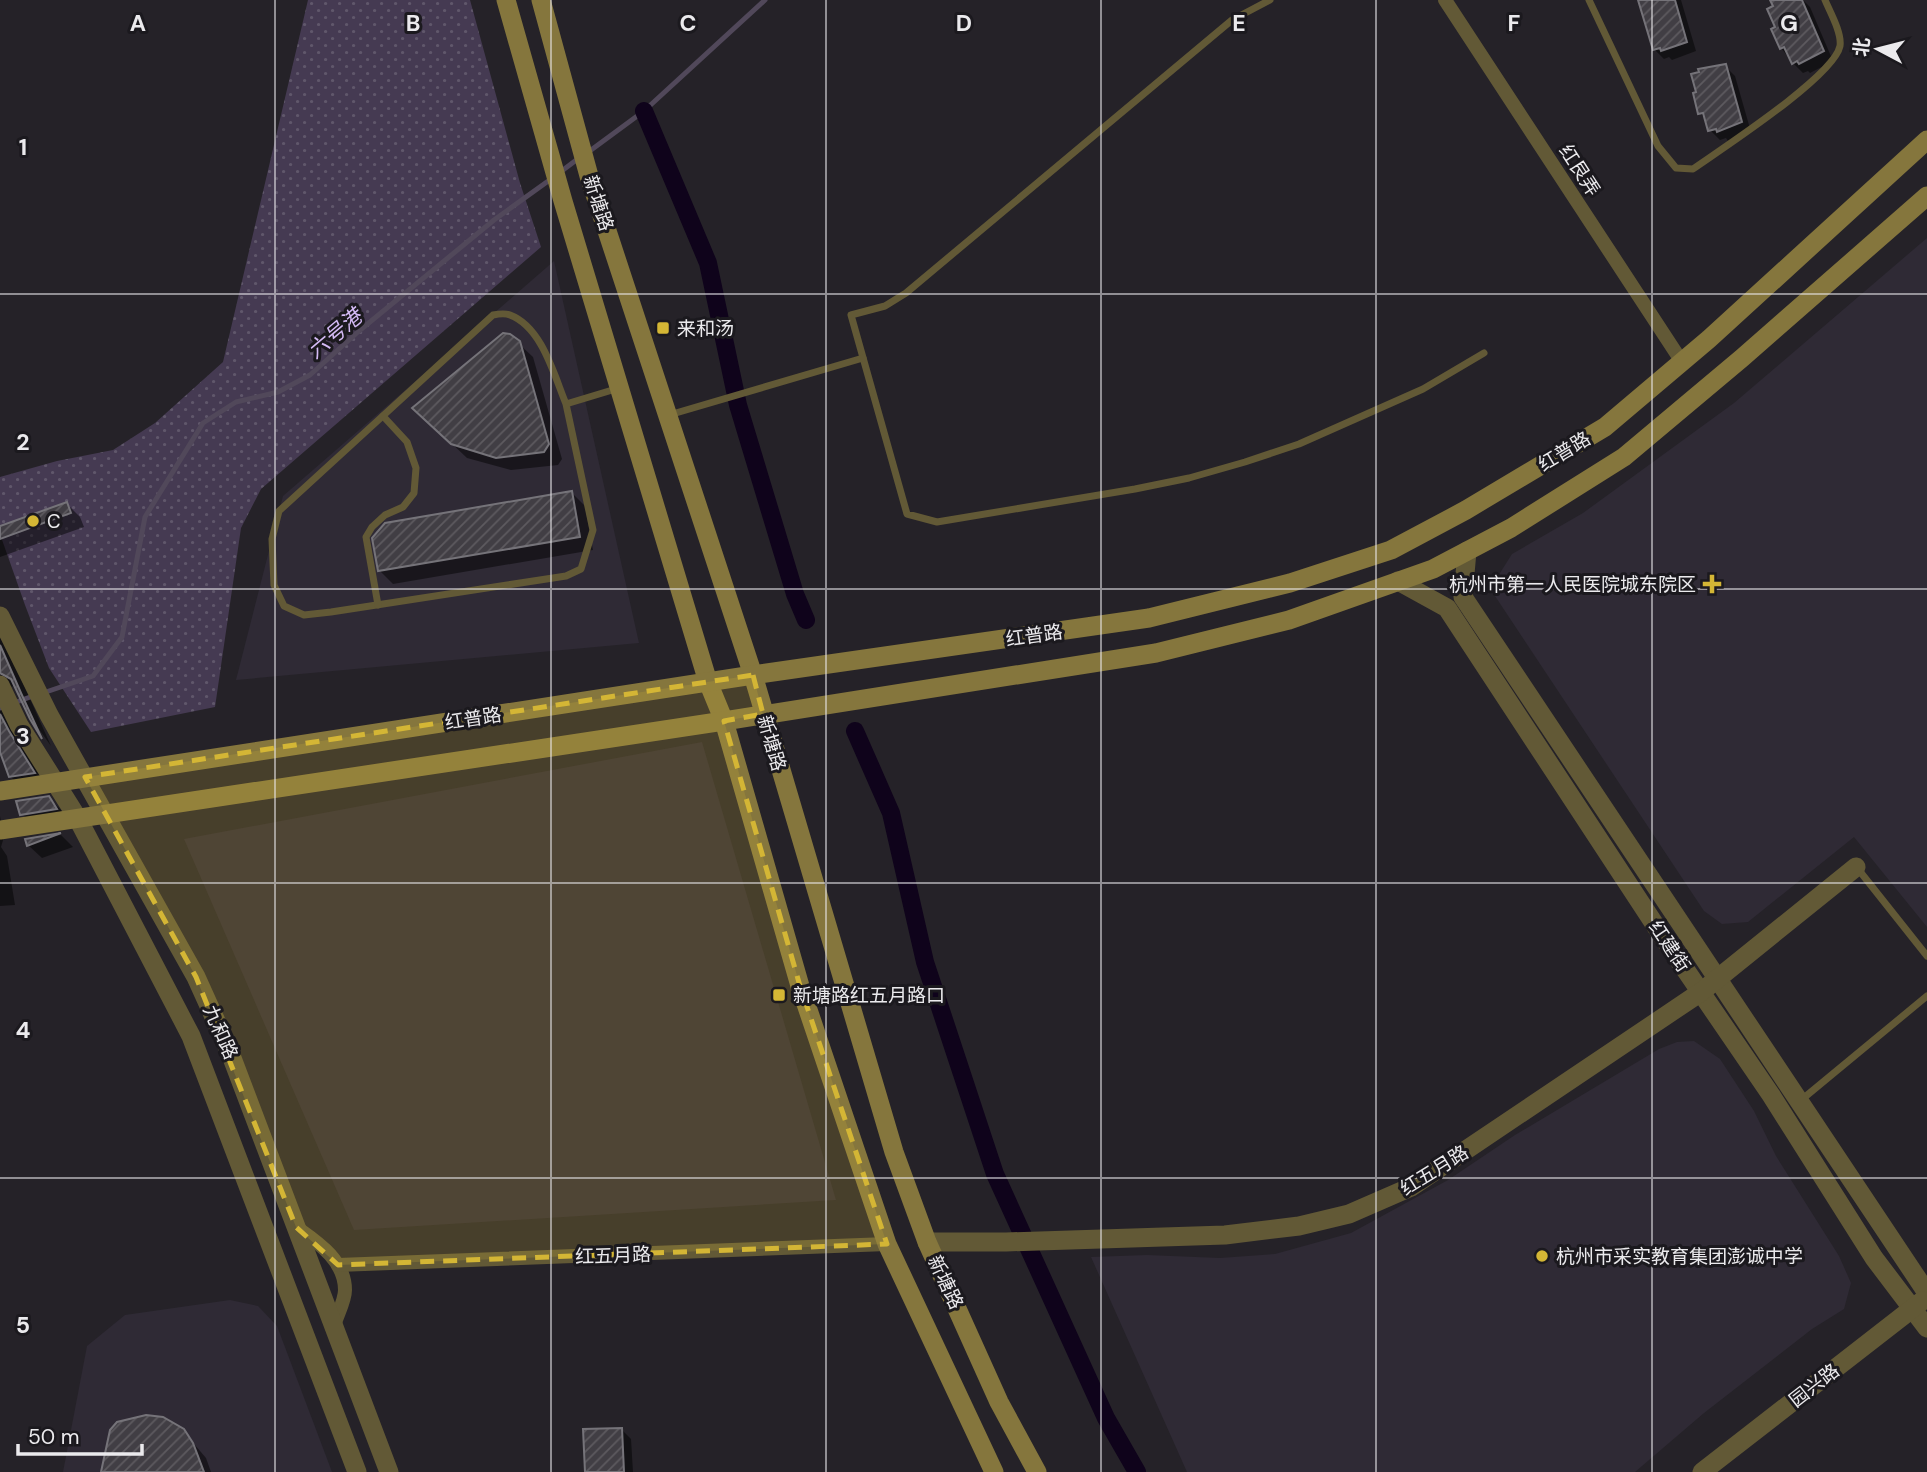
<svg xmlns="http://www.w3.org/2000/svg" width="1927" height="1472" font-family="'DM Sans','Noto Sans SC',sans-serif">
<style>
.built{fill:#2f2a35}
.park{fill:url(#park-dots)}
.shadow{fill:#0007}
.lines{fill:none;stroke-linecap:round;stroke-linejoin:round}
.stream{stroke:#51485a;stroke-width:5}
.canal{stroke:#0f031b;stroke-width:18}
.building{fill:url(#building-hatch);stroke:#757379;stroke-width:2}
.service{stroke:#625936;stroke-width:7}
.minor{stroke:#625936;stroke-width:14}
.tertiary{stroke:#625936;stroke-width:19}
.secondary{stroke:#85763d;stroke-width:19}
.marked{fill:#d4b635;fill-opacity:0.2;stroke:#d4b635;stroke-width:5;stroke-dasharray:14 9;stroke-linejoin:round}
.grid{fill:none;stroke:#ebeaed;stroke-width:2;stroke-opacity:0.55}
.poi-dot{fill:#d4b635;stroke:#1b191e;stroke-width:2.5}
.labels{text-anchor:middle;stroke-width:6;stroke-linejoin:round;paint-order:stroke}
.street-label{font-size:19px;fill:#ebeaed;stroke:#1b191e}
.poi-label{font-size:19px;fill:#ebeaed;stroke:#1b191e;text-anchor:start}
.water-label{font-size:21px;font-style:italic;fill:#d4baf5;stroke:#1b191e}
.grid-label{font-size:23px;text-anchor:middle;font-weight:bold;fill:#ebeaed;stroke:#1b191e;stroke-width:6;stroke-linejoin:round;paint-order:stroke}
</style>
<defs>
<pattern id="park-dots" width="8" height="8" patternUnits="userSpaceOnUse" patternTransform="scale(1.75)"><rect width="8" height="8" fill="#453a52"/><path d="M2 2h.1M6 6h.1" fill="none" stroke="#60576b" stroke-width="1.8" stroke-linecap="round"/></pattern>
<pattern id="building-hatch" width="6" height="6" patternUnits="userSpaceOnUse" patternTransform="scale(1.75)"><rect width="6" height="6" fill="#413e44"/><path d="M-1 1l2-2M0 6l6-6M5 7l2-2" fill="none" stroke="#5d5a5f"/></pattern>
</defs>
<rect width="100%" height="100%" fill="#252228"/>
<g class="built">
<polygon points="1927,238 1927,927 1854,837 1748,922 1722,924 1704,911 1495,596 1500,573 1512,554 1583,513 1734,403"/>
<polygon points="554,261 639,643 236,680 283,496"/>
<polygon points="702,742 836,1200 354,1230 184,839"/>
<polygon points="1694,1041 1720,1059 1754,1111 1776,1156 1839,1256 1851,1283 1844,1309 1812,1329 1704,1413 1635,1472 1187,1472 1091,1257 1147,1255 1220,1258 1275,1254 1351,1233 1448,1180 1515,1135 1659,1049 1677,1042"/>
<polygon points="230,1300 258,1306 277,1326 332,1472 63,1472 87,1346 125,1315"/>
</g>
<polygon class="park" points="308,0 470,0 520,183 541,247 261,489 241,528 215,707 91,732 49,668 25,605 0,534 0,477 57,461 113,450 155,423 223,362"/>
<g class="shadow">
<polygon points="1640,0 1681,0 1696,51 1672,60 1669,57 1664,59 1654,49"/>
<polygon points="1782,0 1803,0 1810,7 1833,61 1810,73 1808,71 1803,73 1793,63 1781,48 1777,28"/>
<polygon points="1725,66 1735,76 1751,132 1728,141 1726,138 1720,140 1710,130 1707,121 1700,113"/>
<polygon points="518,343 533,357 562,459 558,465 511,470 467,458 428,421"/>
<polygon points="572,493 585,506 593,550 393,584 380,571"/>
<polygon points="67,504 80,517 84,527 0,557 0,528"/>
<polygon points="0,625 2,636 51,746 31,718 16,686 8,687 46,786 24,790 10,776 0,746"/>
<polygon points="49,798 62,811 35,827 22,814"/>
<polygon points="0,816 4,837 1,847 7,856 15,905 0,906"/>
<polygon points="61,835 73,847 42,858 28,845 27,840"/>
<polygon points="621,1429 631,1439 633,1472 587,1472"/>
<polygon points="183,1431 206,1458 211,1472 103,1472"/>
</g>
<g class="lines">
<g class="stream">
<polyline points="587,153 644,111 765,0"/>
<polyline points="559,173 579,158"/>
<polyline points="43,693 93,676 122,637 145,517 203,423 236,402 278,392 310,375 359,331 494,220 551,179"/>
<polyline points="0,708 33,696"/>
</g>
<g class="canal">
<polyline points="644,111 708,263 738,405 795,594 806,620"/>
<polyline points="855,731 891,813 925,962 995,1174 1106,1418 1137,1472"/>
</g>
</g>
<g class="building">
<polygon points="1638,0 1675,0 1687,42 1661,51 1660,48 1653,50"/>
<polygon points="1770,0 1802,0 1824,51 1799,64 1797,61 1792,64 1784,47 1780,49 1771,29 1775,27 1767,9 1773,6"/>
<polygon points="1726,64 1742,122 1717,132 1716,129 1708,131 1703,113 1698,114 1693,93 1696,92 1691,74 1699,72 1698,69"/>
<polygon points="503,333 510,334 520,341 549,444 544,452 496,458 451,444 412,408"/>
<polygon points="572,491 580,537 378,571 372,538 385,523"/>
<polygon points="67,502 71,513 0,539 0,526"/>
<polygon points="0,645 21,693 42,739 30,719 11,679 0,673"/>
<polygon points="0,714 9,731 35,773 9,777 0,752"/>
<polygon points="49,796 57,809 20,815 16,801"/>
<polygon points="61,833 27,846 25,839"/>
<polygon points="146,1415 163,1417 184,1429 193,1443 204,1472 101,1472 110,1430 117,1422"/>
<polygon points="622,1428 624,1472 585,1472 583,1429"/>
</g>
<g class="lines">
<g class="service">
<polyline points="1270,0 1232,20 906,293 885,306 851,315 907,514 937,522 1135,489 1189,478 1245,462 1299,444 1423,389 1484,353"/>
<path d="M1589 0 1658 146 1676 168 1693 169C1723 148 1834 76 1840 46 1842 33 1830 12 1825 0"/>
<path d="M566 404 593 530 581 569 566 576 331 612 304 615 284 606 274 585 272 539 279 511 493 315C498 314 505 313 510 315 542 327 554 375 566 404L619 388"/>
<polyline points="669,415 863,358"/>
<polyline points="378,605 366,537 372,527 385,515 403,507 414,493 416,468 407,442 383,416"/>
<polyline points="1858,869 1927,956"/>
<polyline points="1800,1101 1927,996"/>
</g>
<g class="minor">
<polyline points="1445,0 1682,362"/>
<path d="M296 1227C317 1242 345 1260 345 1290 345 1301 337 1315 334 1326"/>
<polyline points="338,1265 887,1244"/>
</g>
<g class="tertiary">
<polyline points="1467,551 1463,597 1927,1293"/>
<polyline points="1398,581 1447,608 1659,931 1771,1095 1874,1258 1927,1328"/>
<polyline points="0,616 49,715 196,977 229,1050 389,1472"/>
<polyline points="0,685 19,725 77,817 191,1036 357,1472"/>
<polyline points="927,1242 1006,1242 1225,1235 1299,1226 1349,1214 1411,1187 1701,992 1856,867"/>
<polyline points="1702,1472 1922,1301"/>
</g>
<g class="secondary">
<polyline points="506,0 563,201 708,682 724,721 800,986 887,1244 994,1472"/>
<polyline points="541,0 589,176 753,675 894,1152 927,1242 999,1402 1037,1472"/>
<polyline points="0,791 753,675 1149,618 1290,583 1391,550 1466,510 1605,427 1709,339 1927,140"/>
<polyline points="0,830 724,721 1156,653 1289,620 1433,569 1511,528 1624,457 1742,358 1927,196"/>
</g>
</g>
<path class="marked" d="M753 675 763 714 724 721 800 986 887 1244 338 1265 296 1227 196 977 85 777Z"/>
<path class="grid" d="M275 0V1472M551 0V1472M826 0V1472M1101 0V1472M1376 0V1472M1652 0V1472M0 294H1927M0 589H1927M0 883H1927M0 1178H1927"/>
<g class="poi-dot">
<rect x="656" y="321" width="14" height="14" rx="3.5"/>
<circle cx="33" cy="521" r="7"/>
<path d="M1708.5 573.5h7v7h7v7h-7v7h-7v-7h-7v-7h7z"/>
<rect x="772" y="988" width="14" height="14" rx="3.5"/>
<circle cx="1542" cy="1256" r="7"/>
</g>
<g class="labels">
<g class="street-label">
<text transform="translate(1580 170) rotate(57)" y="7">红艮弄</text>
<text transform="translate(599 203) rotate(72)" y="7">新塘路</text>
<text transform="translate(1564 451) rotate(-31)" y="7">红普路</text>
<text transform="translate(1034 635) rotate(-8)" y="7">红普路</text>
<text transform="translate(473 718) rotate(-9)" y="7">红普路</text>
<text transform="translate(772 743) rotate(74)" y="7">新塘路</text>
<text transform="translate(1670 946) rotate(56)" y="7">红建街</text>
<text transform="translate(221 1032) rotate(66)" y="7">九和路</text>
<text transform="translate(1434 1170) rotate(-32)" y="7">红五月路</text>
<text transform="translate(613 1255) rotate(-2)" y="7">红五月路</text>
<text transform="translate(946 1282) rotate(65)" y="7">新塘路</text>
<text transform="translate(1814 1385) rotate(-38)" y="7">园兴路</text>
</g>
<g class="poi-label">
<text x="677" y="335">来和汤</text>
<text x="47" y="528">C</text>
<text x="1696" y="591" text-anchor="end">杭州市第一人民医院城东院区</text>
<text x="793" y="1002">新塘路红五月路口</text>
<text x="1556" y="1263">杭州市采实教育集团澎诚中学</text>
</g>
<g class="water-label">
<text transform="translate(335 334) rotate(-40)" y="7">六号港</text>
</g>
</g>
<g class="grid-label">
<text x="138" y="31">A</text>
<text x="413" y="31">B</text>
<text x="688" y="31">C</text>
<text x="964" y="31">D</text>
<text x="1239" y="31">E</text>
<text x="1514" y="31">F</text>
<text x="1789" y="31">G</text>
<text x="23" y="155">1</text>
<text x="23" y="450">2</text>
<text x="23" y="744">3</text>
<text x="23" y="1038">4</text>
<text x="23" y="1333">5</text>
</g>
<g transform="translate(1878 49) rotate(277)" stroke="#1b191e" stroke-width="5" paint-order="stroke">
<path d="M0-5L12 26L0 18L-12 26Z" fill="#ebeaed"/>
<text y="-10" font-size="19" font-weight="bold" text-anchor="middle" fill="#ebeaed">北</text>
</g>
<path d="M18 1444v10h124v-10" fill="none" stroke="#ebeaed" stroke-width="3.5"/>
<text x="28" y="1444" font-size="21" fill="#ebeaed" stroke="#1b191e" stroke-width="5" paint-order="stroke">50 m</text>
</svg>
